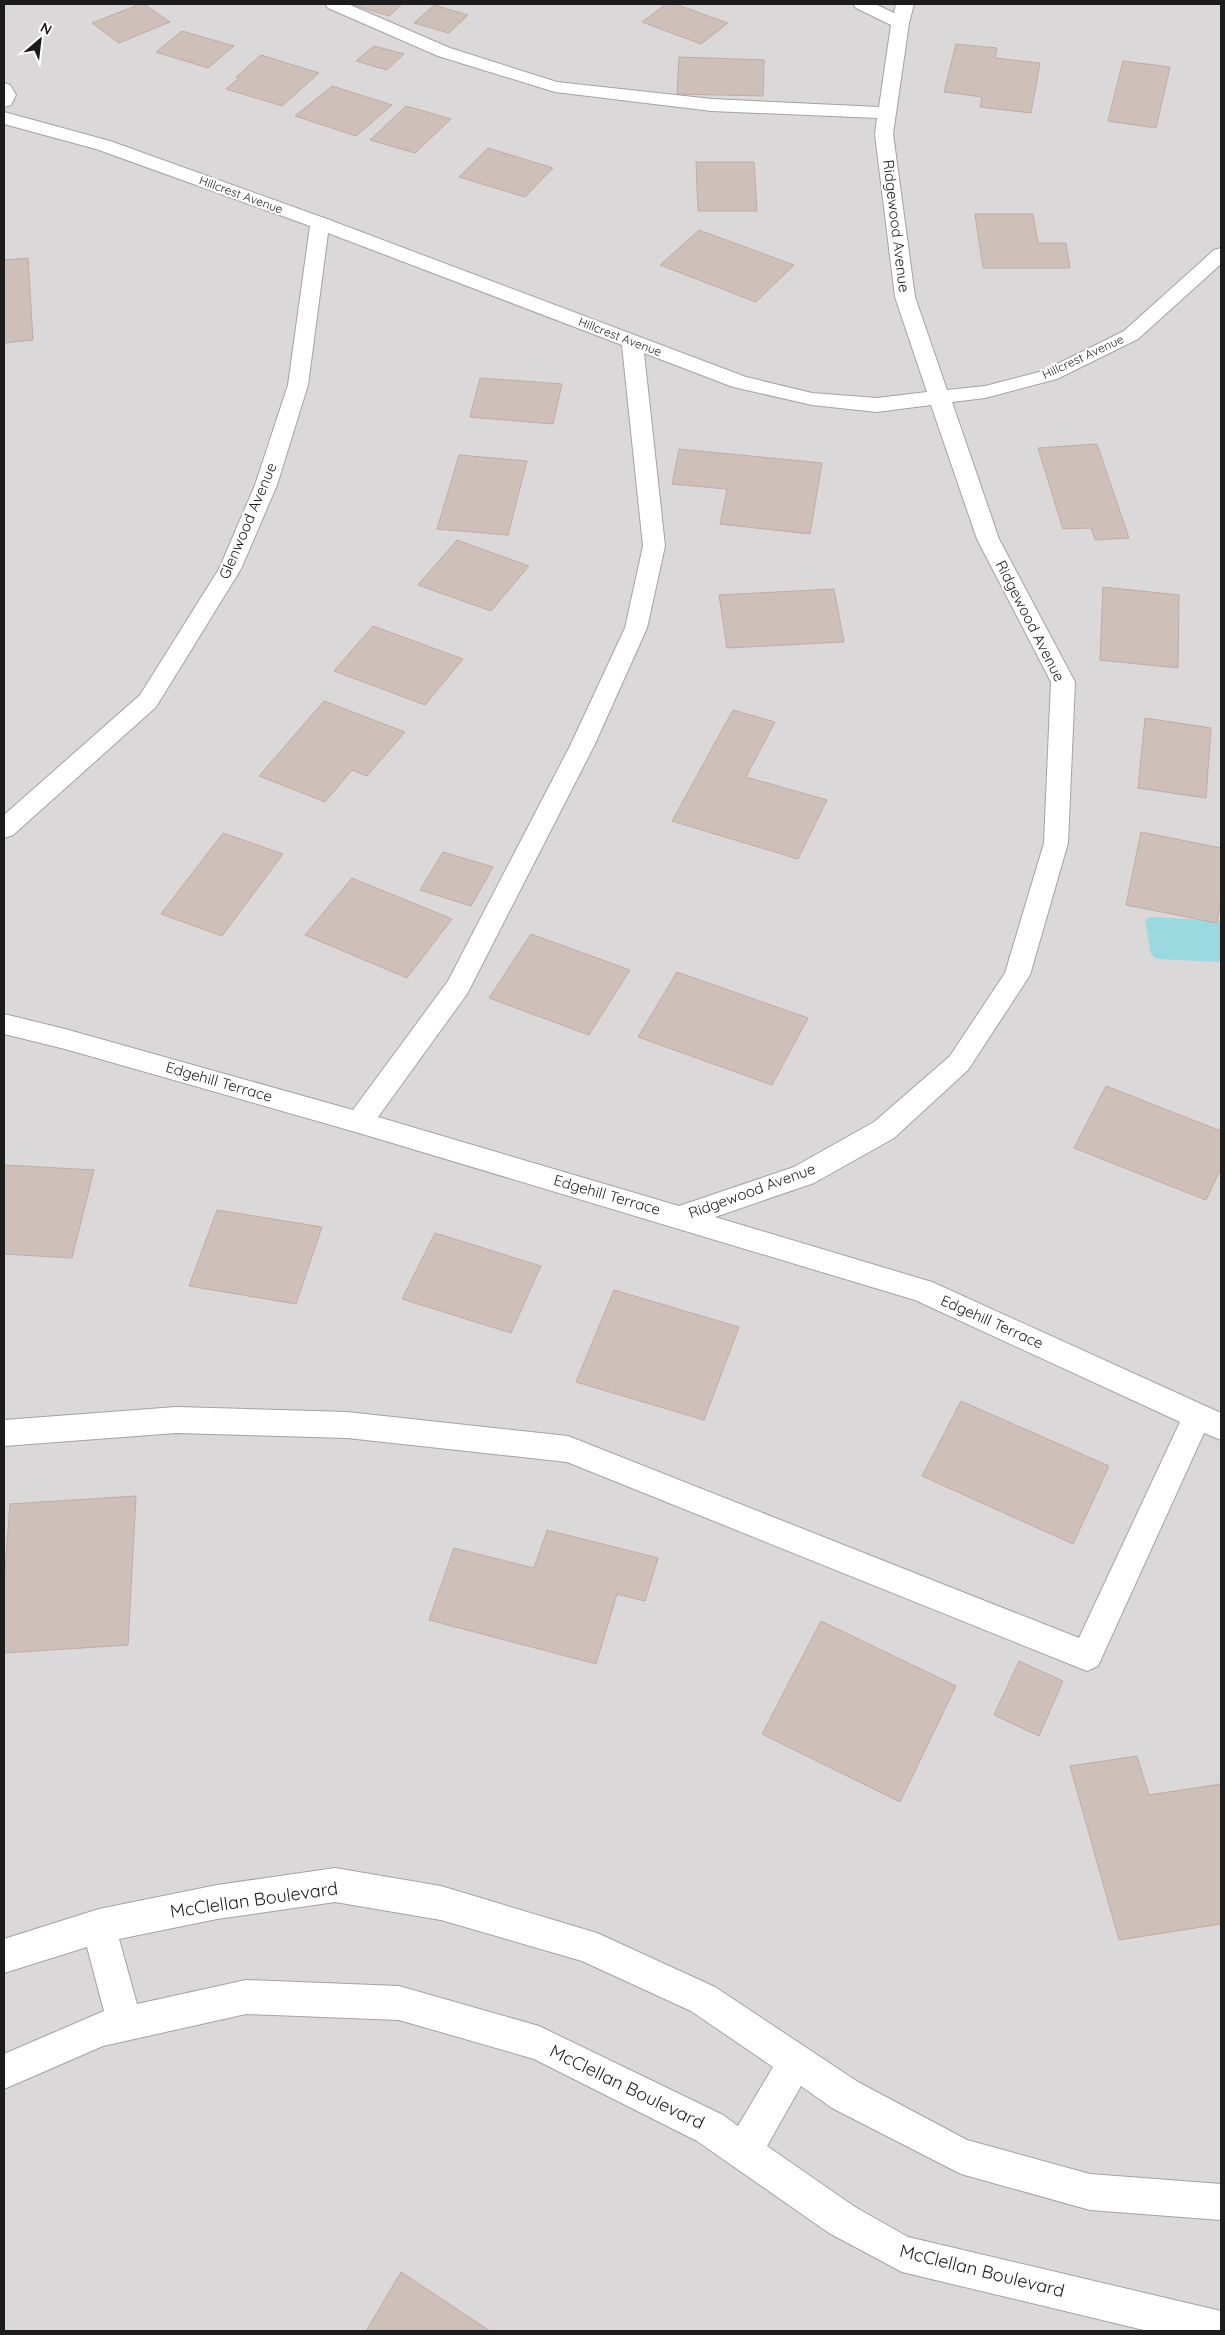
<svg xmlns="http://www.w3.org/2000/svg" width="1225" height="2335" font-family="Quicksand,sans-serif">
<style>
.residential{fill:#dad8d8}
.water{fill:#9bd9e1}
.building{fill:#cec0b9;stroke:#c1aca1}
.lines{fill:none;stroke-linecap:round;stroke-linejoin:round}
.minor-casing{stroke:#a3a3a3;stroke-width:2}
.minor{fill:#fff;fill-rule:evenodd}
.labels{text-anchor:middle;stroke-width:4.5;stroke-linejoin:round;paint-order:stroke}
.far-street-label{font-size:12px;fill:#1c1c1c;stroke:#fff}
.street-label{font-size:15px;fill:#1c1c1c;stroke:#fff}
.near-street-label{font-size:18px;fill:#1c1c1c;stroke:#fff}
</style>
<rect width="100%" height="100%" fill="#eee8e0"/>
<rect class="residential" x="4" y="4" width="1217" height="2327"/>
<polygon class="water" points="1151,917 1221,921 1221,962 1157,959 1151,954 1145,920"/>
<g class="building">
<polygon points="140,4 144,4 170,22 119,43 92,23"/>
<polygon points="350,4 402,4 389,16"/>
<polygon points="666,4 675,4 728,23 701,44 642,22"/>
<polygon points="434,5 468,15 449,33 414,23"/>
<polygon points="182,31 234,46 208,68 156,52"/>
<polygon points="956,44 997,48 995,58 1040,63 1031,113 980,107 982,97 944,92"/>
<polygon points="374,46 404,54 387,70 356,61"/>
<polygon points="261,55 319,73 282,106 226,89 239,78 236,77"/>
<polygon points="679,57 764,60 763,96 677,94"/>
<polygon points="1123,61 1170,67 1156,128 1108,121"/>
<polygon points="332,86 392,105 356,136 295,116"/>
<polygon points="406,106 451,119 415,153 370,140"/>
<polygon points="488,148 553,168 525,197 459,177"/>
<polygon points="696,162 754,162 757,211 698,211"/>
<polygon points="975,214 1033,214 1038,243 1066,243 1070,268 983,268"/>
<polygon points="699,230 794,265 756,302 660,265"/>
<polygon points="28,258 33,340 4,343 4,260"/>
<polygon points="480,378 562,384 553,424 470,417"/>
<polygon points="1097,444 1129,538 1095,540 1091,528 1063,529 1038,448"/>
<polygon points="679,449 822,463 810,534 720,524 727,489 672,484"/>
<polygon points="459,455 527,461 508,535 437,529"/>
<polygon points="457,540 529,566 491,611 418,585"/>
<polygon points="1103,587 1179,595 1178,668 1100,660"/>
<polygon points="834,589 844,642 727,648 719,595"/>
<polygon points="373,626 463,659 425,705 334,671"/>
<polygon points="324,701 405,732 367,776 352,770 325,802 259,776"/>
<polygon points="733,710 775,722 746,777 827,800 798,859 672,821"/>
<polygon points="1145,718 1211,728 1206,798 1138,788"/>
<polygon points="1141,832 1221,848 1221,897 1217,923 1126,905"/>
<polygon points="223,833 283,854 222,936 161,914"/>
<polygon points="443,852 493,867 471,906 420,890"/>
<polygon points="352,878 452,919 407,978 305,935"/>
<polygon points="531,934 630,970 589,1035 489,998"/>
<polygon points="677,972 808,1018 772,1085 638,1037"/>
<polygon points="1106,1086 1221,1131 1221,1168 1206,1200 1074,1148"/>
<polygon points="4,1165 94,1170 72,1258 4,1254"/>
<polygon points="217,1210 322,1227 296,1304 189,1286"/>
<polygon points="435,1233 541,1266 511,1333 402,1299"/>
<polygon points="614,1290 739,1327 704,1420 576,1382"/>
<polygon points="961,1401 1109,1466 1073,1544 922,1476"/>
<polygon points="136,1496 128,1645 4,1653 4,1583 10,1504"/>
<polygon points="547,1530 658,1558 645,1601 617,1594 596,1664 429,1620 454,1548 534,1568"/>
<polygon points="821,1621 956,1686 900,1802 762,1734"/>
<polygon points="1019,1661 1063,1681 1039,1736 994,1715"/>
<polygon points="1137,1756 1149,1795 1221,1784 1221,1924 1119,1940 1070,1766"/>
<polygon points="401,2272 490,2331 366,2331"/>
</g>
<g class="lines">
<g class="minor-casing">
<g id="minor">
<path d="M325 4H348L450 48 557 82 712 99 879 107 891 25 856 8 853 4H875L894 13 896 4H914L909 23 893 134 915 297 947 390 985 386 1043 371 1124 331 1214 250 1221 248V264L1138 339 1057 379 985 398 952 402 999 539 1075 682 1068 843 1030 975 968 1070 894 1138 814 1183 715 1217 932 1282 1221 1413V1440L1204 1433 1098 1666 1087 1671 567 1462 347 1438 176 1433 4 1446V1420L176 1407 347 1412 568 1436 1079 1638 1180 1422 915 1300 359 1133 65 1049 4 1034V1014L65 1029 353 1110 448 981 570 746 625 628 643 546 622 345 328 233 308 385 277 485 241 569 156 707 13 835 4 838V815L140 695 219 569 255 485 288 385 310 226 96 149 4 124V112L110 141 327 219 746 377 812 393 877 398 927 392 895 297 875 134 877 118 712 111 555 92 438 56 328 8ZM644 353 733 387 812 405 877 412 931 405 977 539 1051 682 1044 843 1005 973 950 1056 874 1122 794 1167 679 1206 378 1117 467 994 594 746 647 628 665 546Z"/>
<polygon points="4,83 10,85 16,95 11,105 4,107"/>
<path d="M335 1868 441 1886 597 1933 715 1987 858 2082 967 2140 1090 2174 1221 2184V2220L1090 2210 961 2174 832 2108 801 2086 767 2146 855 2207 908 2237 1221 2311V2331H1148L902 2272 829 2233 697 2141 534 2059 399 2020 246 2014 103 2046 4 2089V2054L104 2011 87 1947 4 1973V1939L99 1909 217 1885ZM335 1902 441 1920 582 1961 691 2011 773 2067 738 2126 723 2115 539 2026 399 1986 246 1980 137 2004 119 1939 217 1919Z"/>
</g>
</g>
<use href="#minor" class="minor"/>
</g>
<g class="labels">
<g class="far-street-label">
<text transform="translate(241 195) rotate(20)" y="4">Hillcrest Avenue</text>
<text transform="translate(620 337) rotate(21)" y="4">Hillcrest Avenue</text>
<text transform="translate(1083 357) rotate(-25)" y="4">Hillcrest Avenue</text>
</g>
<g class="street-label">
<text transform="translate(896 226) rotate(83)" y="5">Ridgewood Avenue</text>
<text transform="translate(248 521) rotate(-67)" y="5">Glenwood Avenue</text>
<text transform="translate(1030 621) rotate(63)" y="5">Ridgewood Avenue</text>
<text transform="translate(219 1082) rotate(16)" y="5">Edgehill Terrace</text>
<text transform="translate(752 1191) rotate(-20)" y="5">Ridgewood Avenue</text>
<text transform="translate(607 1195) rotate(16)" y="5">Edgehill Terrace</text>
<text transform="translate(992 1322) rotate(24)" y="5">Edgehill Terrace</text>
</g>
<g class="near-street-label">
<text transform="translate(254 1900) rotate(-8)" y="6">McClellan Boulevard</text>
<text transform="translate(627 2087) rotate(26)" y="6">McClellan Boulevard</text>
<text transform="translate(982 2271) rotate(14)" y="6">McClellan Boulevard</text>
</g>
</g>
<rect width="1225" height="2335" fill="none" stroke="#1c1c1c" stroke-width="10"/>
<g transform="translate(40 40) rotate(28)" stroke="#ffffff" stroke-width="4" paint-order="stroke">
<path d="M0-4L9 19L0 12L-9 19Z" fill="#1c1c1c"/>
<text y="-8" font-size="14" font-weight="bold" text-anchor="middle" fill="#1c1c1c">N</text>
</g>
</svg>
